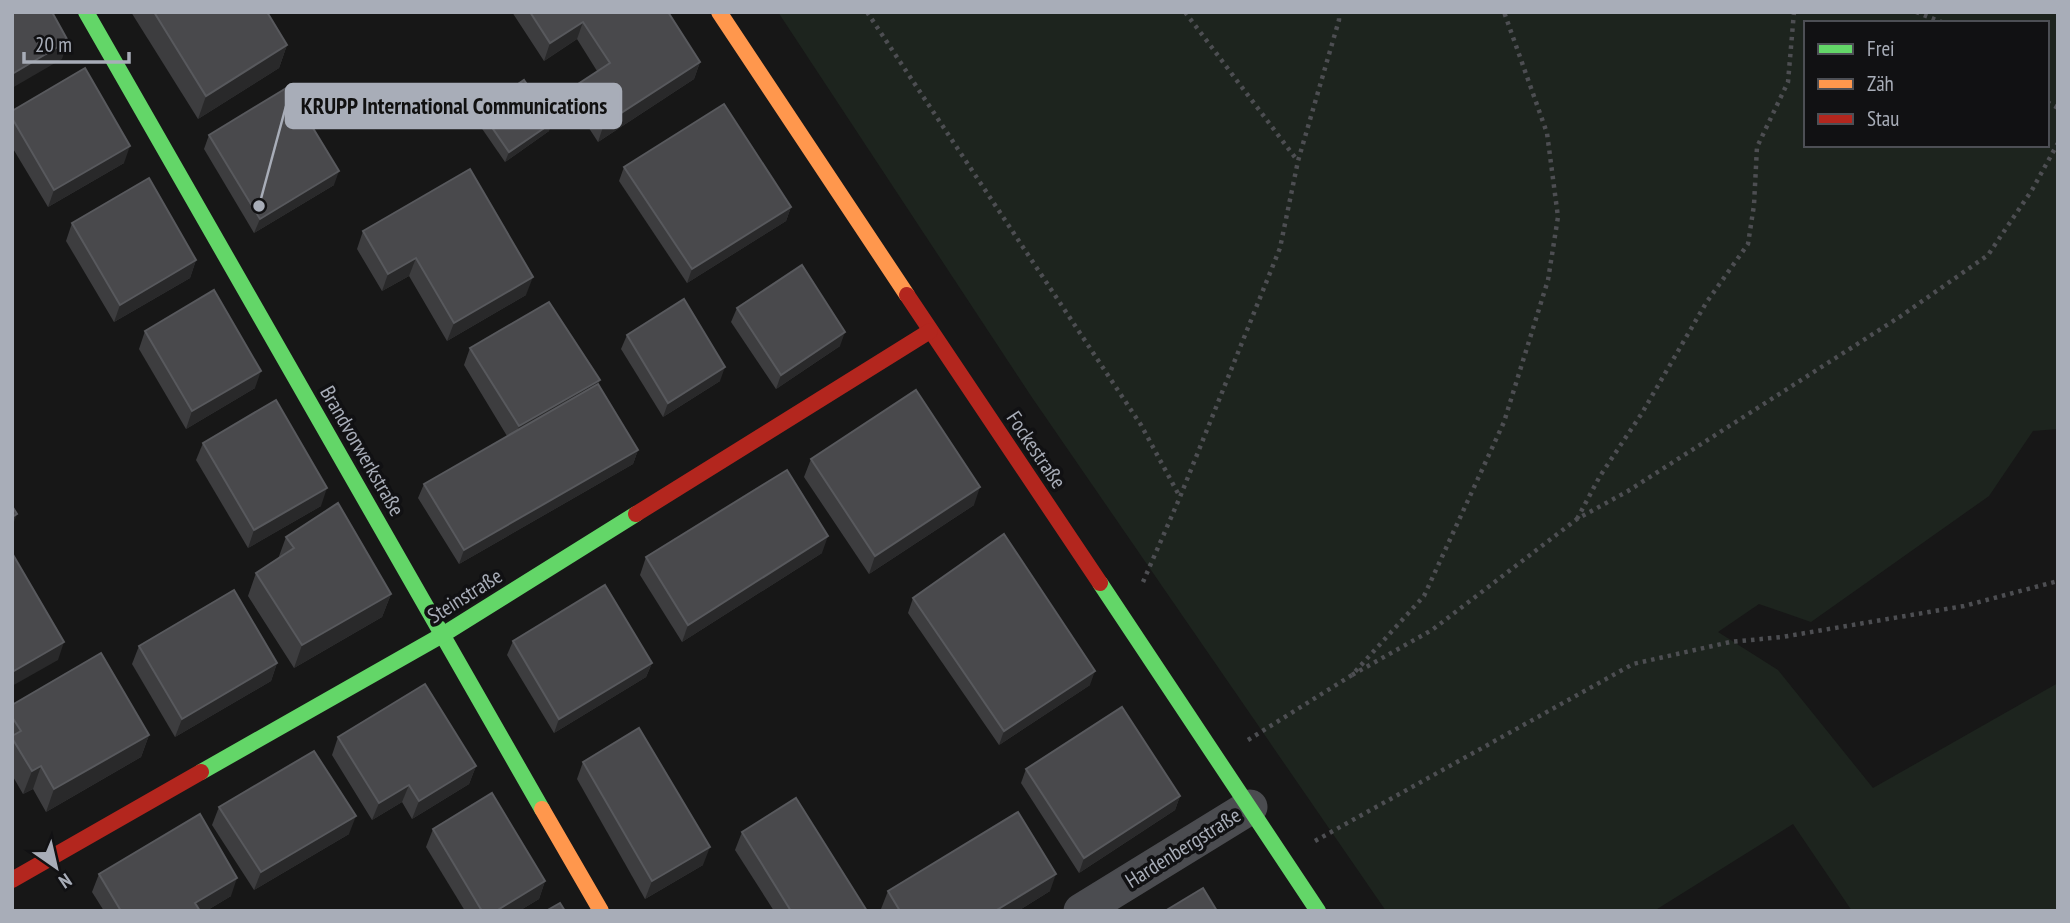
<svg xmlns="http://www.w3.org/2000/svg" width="2070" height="923" font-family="'PT Sans Narrow',sans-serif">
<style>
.green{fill:#1d241e;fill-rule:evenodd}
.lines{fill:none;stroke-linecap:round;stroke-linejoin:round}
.path{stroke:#4d4e52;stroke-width:4.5;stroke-dasharray:3.5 5;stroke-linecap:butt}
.street{stroke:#4b4c50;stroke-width:35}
.fast{stroke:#63d668;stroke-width:16}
.slow{stroke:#ff974d;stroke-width:16}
.jam{stroke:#b3261e;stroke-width:16}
.wall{fill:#3d3d3f}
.shaded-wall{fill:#29292a}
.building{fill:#49494c;stroke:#58595d;stroke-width:2}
.labels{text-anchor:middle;stroke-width:7;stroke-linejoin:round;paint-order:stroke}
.street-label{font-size:21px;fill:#a8adb8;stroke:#111113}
.leader{fill:none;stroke:#a8adb8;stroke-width:2.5}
.callout-dot{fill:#a8adb8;stroke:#111113;stroke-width:2.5}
.callout{fill:#a8adb8;stroke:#a8adb8;stroke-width:2.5}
.callout-label{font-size:23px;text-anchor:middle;font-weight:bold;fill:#111}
</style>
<rect width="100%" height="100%" fill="#171717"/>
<path class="green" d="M778 12H2058V429L2033 431 1989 496 1811 622 1759 604 1718 632 1778 670 1873 788 2058 683V911H1852L1793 824 1654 911H1386L1031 396ZM1806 23H2047V145H1806Z"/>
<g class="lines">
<g class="path">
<polyline points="867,12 1141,425 1180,497"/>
<polyline points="1185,12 1297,160"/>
<polyline points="1916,12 1944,23"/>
<polyline points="2047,102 2058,108"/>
<polyline points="1577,519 1600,476 1642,413 1706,303 1748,244 1754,205 1757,147 1788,82 1794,12"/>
<polyline points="1143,582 1180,497 1280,248 1298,161 1339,20 1339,12"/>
<polyline points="1352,675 1432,630 1577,519 1628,491 1901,316 1988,255 2032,190 2058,143"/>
<polyline points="1248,740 1352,675 1424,596 1504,422 1548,280 1558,217 1547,133 1504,12"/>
<polyline points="1315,841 1633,664 1730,642 1782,637 1964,606 2058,581"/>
</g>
<polyline class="street" points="1081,911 1250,807"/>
<g class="fast">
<polyline points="86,12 542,809"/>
<polyline points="1100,583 1318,911"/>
<polyline points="201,772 444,634 636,514"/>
</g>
<g class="slow">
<polyline points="719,12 907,295"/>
<polyline points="542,809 601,911"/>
</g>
<g class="jam">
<polyline points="907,295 1100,583"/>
<polyline points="636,514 930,331"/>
<polyline points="12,880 201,772"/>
</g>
</g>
<g class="wall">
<polygon points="131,12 267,12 287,45 279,68 198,119"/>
<polygon points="512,12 668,12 700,62 694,79 598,142 572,102 578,84 597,71 577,39 544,61"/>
<polygon points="480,110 549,131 505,162 476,120"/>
<polygon points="12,111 124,163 48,207 12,147"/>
<polygon points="209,135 334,185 254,233 204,149"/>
<polygon points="624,167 791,207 786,221 687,283 619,181"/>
<polygon points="72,223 196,260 190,278 114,322 66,241"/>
<polygon points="363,231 526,295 447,341 409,276 382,291 357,249"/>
<polygon points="737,308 840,346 776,389 731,322"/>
<polygon points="145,331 255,388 186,429 139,349"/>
<polygon points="627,335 720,381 663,417 621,349"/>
<polygon points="470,348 598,384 638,450 633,464 459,564 418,498 424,484 507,436 464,365"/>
<polygon points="203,443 321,506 248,548 196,460"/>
<polygon points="811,459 974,505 869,574 804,477"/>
<polygon points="286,537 391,594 382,617 294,668 248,596 256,573 278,559"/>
<polygon points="822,553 682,642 640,575 646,557"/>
<polygon points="913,598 1090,685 999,745 908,613"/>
<polygon points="513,641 652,663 646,677 554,733 507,655"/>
<polygon points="139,646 277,663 271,681 175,737 132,664"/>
<polygon points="12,705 149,735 141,757 46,812 33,789 23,794 12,775"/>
<polygon points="338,737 476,766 469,784 412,819 402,802 372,820 332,755"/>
<polygon points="583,762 703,865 645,899 577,779"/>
<polygon points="1026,769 1180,796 1175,810 1079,873 1021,783"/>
<polygon points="219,807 349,834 254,890 212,825"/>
<polygon points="433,829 545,881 539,899 519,911 465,911 426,847"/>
<polygon points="742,832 867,911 774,911 735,850"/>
<polygon points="99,874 231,896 206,911 104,911 92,892"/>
<polygon points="888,891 1050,891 1018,911 882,911 881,909"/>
</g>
<g class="shaded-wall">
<polygon points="583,22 577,39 544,61 550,43"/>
<polygon points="68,41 62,59 12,88 12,74"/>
<polygon points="287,45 279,68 198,119 206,96"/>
<polygon points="700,62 694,79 598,142 604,124"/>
<polygon points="553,122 549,131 505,162 509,152"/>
<polygon points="130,146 124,163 48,207 54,190"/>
<polygon points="339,171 334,185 254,233 260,219"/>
<polygon points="791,207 786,221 687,283 692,269"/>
<polygon points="416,258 409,276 382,291 388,274"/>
<polygon points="196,260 190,278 114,322 120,305"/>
<polygon points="533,277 526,295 447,341 454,323"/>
<polygon points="845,332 840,346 776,389 781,375"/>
<polygon points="725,367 720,381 663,417 668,403"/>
<polygon points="261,371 255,388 186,429 192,411"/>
<polygon points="600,380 593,398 512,444 519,426"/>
<polygon points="638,450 633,464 459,564 464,550"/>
<polygon points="980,487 974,505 869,574 875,556"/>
<polygon points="327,488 321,506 248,548 254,530"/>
<polygon points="17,514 12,527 12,517"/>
<polygon points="828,536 822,553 682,642 688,625"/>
<polygon points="391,594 382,617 294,668 302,645"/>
<polygon points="64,642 58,660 12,686 12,672"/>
<polygon points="277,663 271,681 175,737 182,719"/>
<polygon points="652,663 646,677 554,733 559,719"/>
<polygon points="1095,671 1090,685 999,745 1004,731"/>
<polygon points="149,735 141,757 46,812 54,789"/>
<polygon points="41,766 33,789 23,794 32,771"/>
<polygon points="476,766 469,784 412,819 419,801"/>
<polygon points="409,785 402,802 372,820 379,803"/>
<polygon points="1180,796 1175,810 1079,873 1084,858"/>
<polygon points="356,816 349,834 254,890 261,872"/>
<polygon points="710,847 703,865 645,899 652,881"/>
<polygon points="1056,874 1050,891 1018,911 995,911"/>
<polygon points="237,878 231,896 206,911 193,911 195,903"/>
<polygon points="545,881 539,899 519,911 496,911"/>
</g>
<g class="building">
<polygon points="12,12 52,12 68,41 12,74"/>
<polygon points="154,12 267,12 287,45 206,96"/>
<polygon points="530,12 668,12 700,62 604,124 578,84 610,63 583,22 550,43"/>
<polygon points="85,68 130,146 54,190 12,118 12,111"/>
<polygon points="524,80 553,122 509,152 480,110"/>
<polygon points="288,87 339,171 260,219 209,135"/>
<polygon points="724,104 791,207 692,269 624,167"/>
<polygon points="470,169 533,277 454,323 416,258 388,274 363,231"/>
<polygon points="149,178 196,260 120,305 72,223"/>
<polygon points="802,265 845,332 781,375 737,308"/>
<polygon points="214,290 261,371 192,411 145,331"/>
<polygon points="684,299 725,367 668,403 627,335"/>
<polygon points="549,302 600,380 519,426 470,348"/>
<polygon points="598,384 638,450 464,550 424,484"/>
<polygon points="916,390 980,487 875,556 811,459"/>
<polygon points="276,400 327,488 254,530 203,443"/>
<polygon points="787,470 828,536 688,625 646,557"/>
<polygon points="338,503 391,594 302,645 256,573 294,548 286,537"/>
<polygon points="12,506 17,514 12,517"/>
<polygon points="1004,534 1095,671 1004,731 913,598"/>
<polygon points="12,553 64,642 12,672"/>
<polygon points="605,585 652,663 559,719 513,641"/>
<polygon points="234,590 277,663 182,719 139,646"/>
<polygon points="101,653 149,735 54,789 41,766 32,771 12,738 12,736 21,731 12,717 12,705"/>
<polygon points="425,684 476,766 419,801 409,785 379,803 338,737"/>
<polygon points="1122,707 1180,796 1084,858 1026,769"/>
<polygon points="639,728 710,847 652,881 583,762"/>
<polygon points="314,751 356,816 261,872 219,807"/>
<polygon points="492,793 545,881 496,911 482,911 433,829"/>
<polygon points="796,798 867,911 791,911 742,832"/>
<polygon points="1018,812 1056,874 995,911 900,911 888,891"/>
<polygon points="200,814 237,878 195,903 200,911 121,911 99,874"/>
<polygon points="1203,888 1217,911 1165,911"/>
<polygon points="560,903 565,911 546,911"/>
</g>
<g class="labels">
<g class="street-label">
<text transform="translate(1036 450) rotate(56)" y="7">Fockestraße</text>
<text transform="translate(362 451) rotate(60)" y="7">Brandvorwerkstraße</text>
<text transform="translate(465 596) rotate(-32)" y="7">Steinstraße</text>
<text transform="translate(1183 848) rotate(-32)" y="7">Hardenbergstraße</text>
</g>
</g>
<path class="leader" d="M259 206L286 106"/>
<circle class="callout-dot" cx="259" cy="206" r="7"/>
<rect class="callout" x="286" y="84" width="335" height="44" rx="7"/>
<g class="callout-label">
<text x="454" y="114">KRUPP International Communications</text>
</g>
<rect width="2070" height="923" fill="none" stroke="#a8adb8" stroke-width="28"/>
<rect x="1804" y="21" width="245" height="126" fill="#111113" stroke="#4d4f55" stroke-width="2"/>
<rect x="1818" y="44" width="35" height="10" fill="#63d668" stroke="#4d4f55" stroke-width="2"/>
<text x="1867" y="56" font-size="21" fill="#a8adb8">Frei</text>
<rect x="1818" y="79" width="35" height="10" fill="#ff974d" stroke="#4d4f55" stroke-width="2"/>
<text x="1867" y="91" font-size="21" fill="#a8adb8">Zäh</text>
<rect x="1818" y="114" width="35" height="10" fill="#b3261e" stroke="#4d4f55" stroke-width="2"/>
<text x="1867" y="126" font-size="21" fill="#a8adb8">Stau</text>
<g transform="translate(56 867) rotate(146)" stroke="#111113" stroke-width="5" paint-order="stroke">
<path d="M0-5L12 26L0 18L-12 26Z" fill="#a8adb8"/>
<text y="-10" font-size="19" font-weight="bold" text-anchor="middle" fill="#a8adb8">N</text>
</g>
<path d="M24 52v10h105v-10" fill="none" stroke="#a8adb8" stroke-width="3.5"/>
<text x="35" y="52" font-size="21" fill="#a8adb8" stroke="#111113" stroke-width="5" paint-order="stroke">20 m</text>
</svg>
